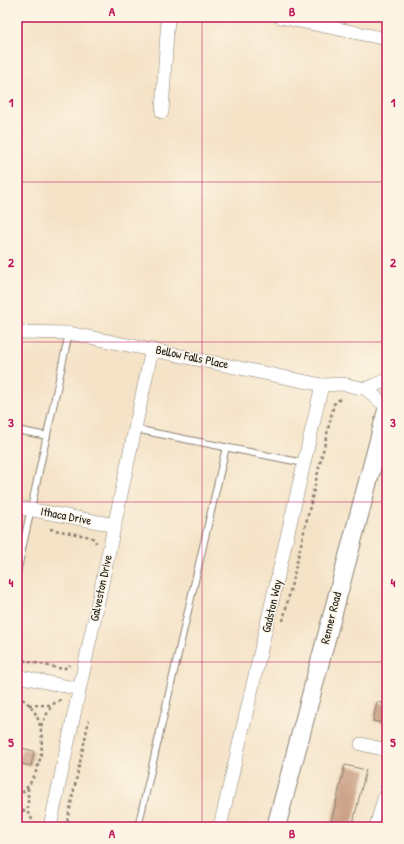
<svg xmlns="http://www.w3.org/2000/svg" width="404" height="844" font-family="'Patrick Hand',sans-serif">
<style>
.building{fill:#cba086}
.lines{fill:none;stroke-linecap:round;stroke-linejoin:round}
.service-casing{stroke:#888072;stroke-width:8}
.minor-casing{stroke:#888072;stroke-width:14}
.secondary-casing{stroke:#888072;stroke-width:20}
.path{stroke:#888072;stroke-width:2.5;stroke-dasharray:3 3;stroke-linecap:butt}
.service{stroke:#fff;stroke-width:6}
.minor{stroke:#fff;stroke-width:13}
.secondary{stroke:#fff;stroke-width:18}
.grid{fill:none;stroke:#c2185b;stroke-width:1;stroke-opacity:0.55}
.labels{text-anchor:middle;stroke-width:3;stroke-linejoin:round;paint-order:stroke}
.street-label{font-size:12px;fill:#1c1c1c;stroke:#fcf5e5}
.neatline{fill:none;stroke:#c2185b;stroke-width:1.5}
.grid-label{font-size:13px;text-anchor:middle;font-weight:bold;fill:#c2185b}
</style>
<rect width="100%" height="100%" fill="#fcf5e5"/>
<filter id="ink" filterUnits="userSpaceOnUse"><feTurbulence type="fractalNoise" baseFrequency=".025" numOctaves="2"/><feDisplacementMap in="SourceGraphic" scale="8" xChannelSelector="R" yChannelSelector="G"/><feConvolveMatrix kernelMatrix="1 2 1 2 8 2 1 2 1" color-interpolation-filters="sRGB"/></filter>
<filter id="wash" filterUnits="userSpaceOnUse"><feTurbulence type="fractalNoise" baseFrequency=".012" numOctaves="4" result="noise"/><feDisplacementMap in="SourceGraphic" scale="16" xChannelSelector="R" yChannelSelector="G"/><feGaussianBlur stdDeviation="0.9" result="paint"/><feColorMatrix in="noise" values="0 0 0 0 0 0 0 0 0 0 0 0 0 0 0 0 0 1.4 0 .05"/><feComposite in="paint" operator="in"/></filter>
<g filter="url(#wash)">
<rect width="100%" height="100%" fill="#f5e3c8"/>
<g id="blocks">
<g class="building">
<polygon points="377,702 387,704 387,724 373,721"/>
<polygon points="22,748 34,751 31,766 18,763"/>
<polygon points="345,765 366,770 352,827 330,827"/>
</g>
</g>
</g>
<g filter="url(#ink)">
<use href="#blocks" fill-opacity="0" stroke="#888072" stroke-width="1"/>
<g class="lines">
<g class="service-casing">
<g id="service">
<polyline points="135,429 304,463"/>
<polyline points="17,430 47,436"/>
<polyline points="17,573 69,333"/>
<polyline points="138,827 226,447"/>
</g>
</g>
<g class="minor-casing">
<g id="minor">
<polyline points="280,17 387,39"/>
<polyline points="162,112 168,17"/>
<polyline points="17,332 69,333 322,385 343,384 366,389 387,407"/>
<polyline points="366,389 387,380"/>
<polyline points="17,507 115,525"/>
<polyline points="17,676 79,689"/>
<polyline points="361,744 387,750"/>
<polyline points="50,827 152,349"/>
<polyline points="220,827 322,385"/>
<polyline points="376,827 387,788"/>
</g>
</g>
<g class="secondary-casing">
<polyline id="secondary" points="276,827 387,410"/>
</g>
<g class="path">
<polyline points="50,529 91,537 95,540 96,543"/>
<polyline points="283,621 334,404 340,399"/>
<polyline points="17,659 63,669 70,665"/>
<path d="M17 696C54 713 46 777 17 797"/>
<polyline points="29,705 51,705 62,699"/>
<polyline points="41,726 51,706"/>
<polyline points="17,755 19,755"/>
<polyline points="28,788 28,813 37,827"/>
<polyline points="17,807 28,813"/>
<polyline points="66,827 89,720"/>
</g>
<use href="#service" class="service"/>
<use href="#minor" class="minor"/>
<use href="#secondary" class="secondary"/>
</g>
</g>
<path class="grid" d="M202 17V827M17 182H387M17 342H387M17 502H387M17 662H387"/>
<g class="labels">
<g class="street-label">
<text transform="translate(192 357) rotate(12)" y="4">Bellow Falls Place</text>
<text transform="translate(66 516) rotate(11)" y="4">Ithaca Drive</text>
<text transform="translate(101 588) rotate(-78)" y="4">Galveston Drive</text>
<text transform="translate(272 606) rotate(-77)" y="4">Gadston Way</text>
<text transform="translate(331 618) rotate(-76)" y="4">Renner Road</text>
</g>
</g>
<rect width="404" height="844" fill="none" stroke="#fcf5e5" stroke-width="44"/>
<rect x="22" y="22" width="360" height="800" class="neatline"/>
<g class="grid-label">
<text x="112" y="16">A</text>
<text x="292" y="16">B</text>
<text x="11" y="107">1</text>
<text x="393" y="107">1</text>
<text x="11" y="267">2</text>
<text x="393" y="267">2</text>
<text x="11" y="427">3</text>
<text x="393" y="427">3</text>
<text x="11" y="587">4</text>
<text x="393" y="587">4</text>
<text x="11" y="747">5</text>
<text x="393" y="747">5</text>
<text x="112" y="838">A</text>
<text x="292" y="838">B</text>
</g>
</svg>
